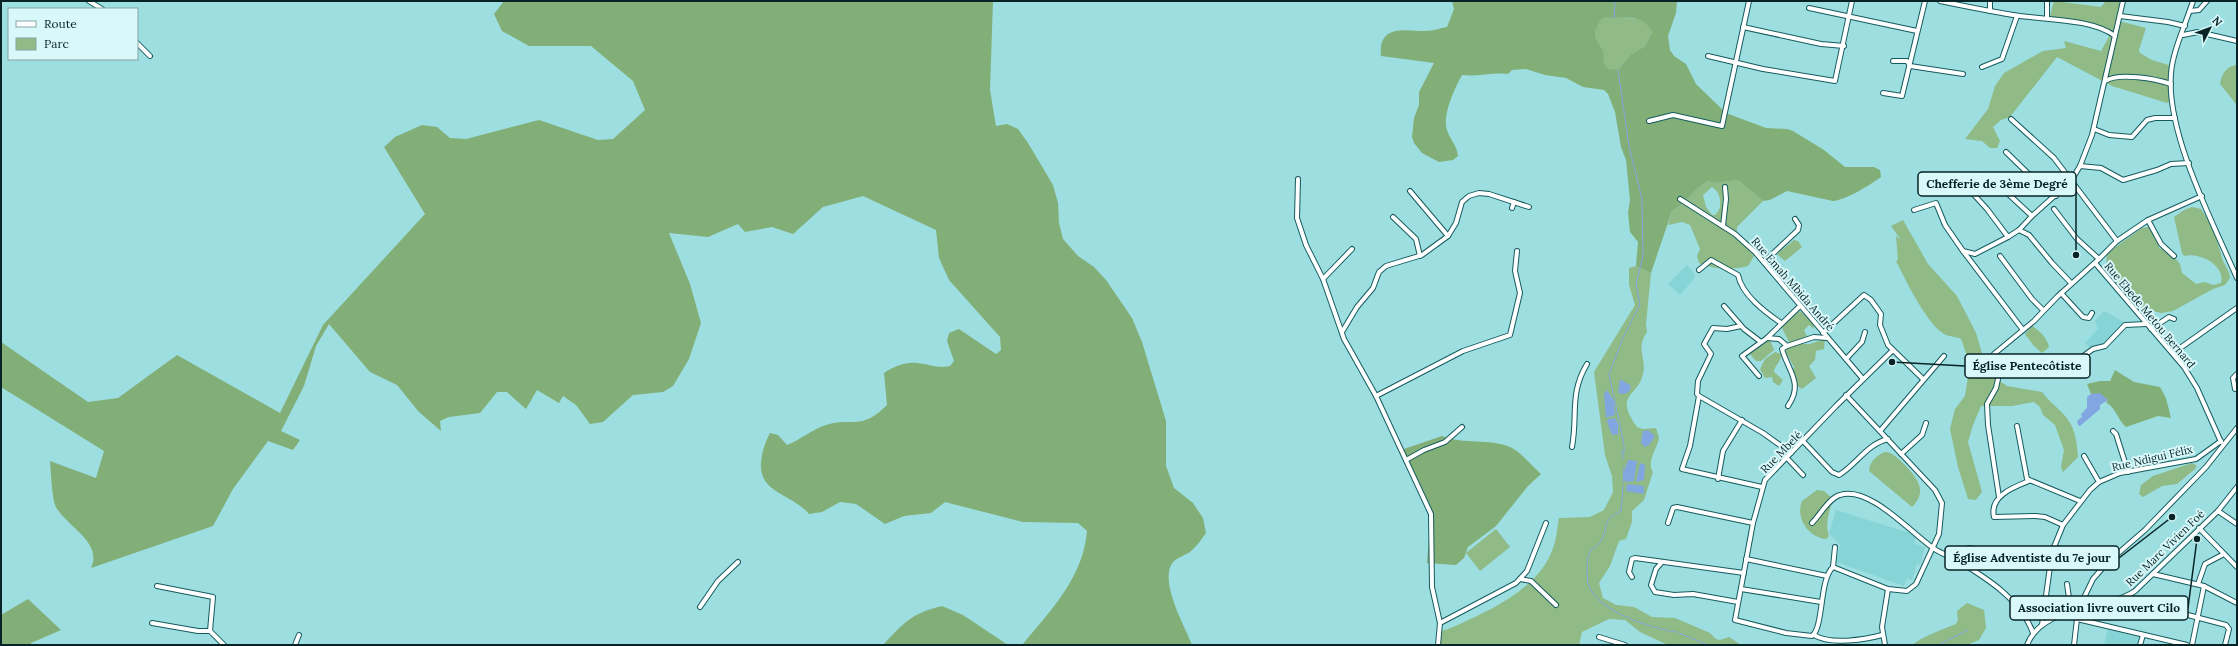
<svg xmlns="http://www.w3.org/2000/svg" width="2238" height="646" font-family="Lora,serif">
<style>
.built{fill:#87d4d7}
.green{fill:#90ba86;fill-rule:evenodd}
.forest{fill:#82af77;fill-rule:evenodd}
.water{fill:#82a6df}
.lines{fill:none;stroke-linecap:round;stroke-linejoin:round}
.stream{stroke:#82a6df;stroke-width:1}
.minor-casing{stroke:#155b5e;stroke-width:6}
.minor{stroke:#fff;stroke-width:4}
.labels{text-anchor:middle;stroke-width:4;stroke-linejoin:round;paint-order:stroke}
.street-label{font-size:11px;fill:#082325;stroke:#d9f8fa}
.leader{fill:none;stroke:#082325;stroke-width:1.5}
.callout-dot{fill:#082325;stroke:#d9f8fa;stroke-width:1.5}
.callout{fill:#d9f8fa;stroke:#082325;stroke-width:1.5}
.callout-label{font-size:12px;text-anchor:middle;font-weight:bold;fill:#082325}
</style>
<rect width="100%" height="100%" fill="#9ddee1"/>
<g class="built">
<polygon points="1687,265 1694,273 1695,278 1680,295 1668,284"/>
<polygon points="2104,311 2124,322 2105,345 2089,347 2085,343 2098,329 2095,321"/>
<polygon points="1836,510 1916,535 1914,544 1925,547 1920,565 1917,564 1912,580 1907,578 1904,586 1836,562 1840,545 1829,533"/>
<polygon points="2108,628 2140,635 2138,645 2104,645"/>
</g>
<g class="green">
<polygon points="2054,1 2101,7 2106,1 2122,1 2119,21 2146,28 2139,50 2140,53 2152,60 2172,66 2173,100 2167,103 2112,86 2057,57 2010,117 2001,120 1993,127 2000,141 1997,148 1990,148 1982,141 1965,139 1988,109 1995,86 2004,73 2043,51 2066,48 2064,41 2101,51 2111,33 2050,16"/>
<path d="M1605 17 1642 19 1647 22 1652 32 1645 46 1630 55 1618 70C1611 72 1607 69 1603 64V50L1596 39 1595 32 1600 21Z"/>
<path d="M2235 65 2237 66V112L2236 104 2220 84C2222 74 2225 68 2235 65Z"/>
<path d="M1738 180 1763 201 1737 227V237L1754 256 1748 266C1732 270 1714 270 1699 263L1697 256 1700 249 1690 225 1682 222 1668 225 1672 211C1689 202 1692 190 1708 181L1714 183ZM1712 187C1722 193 1723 209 1715 215H1712L1706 207 1703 195Z"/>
<path d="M2192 207 2201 209C2211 223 2218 241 2222 258 2224 265 2229 269 2230 278L2225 285 2213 289 2173 311 2161 313 2153 311 2146 316 2108 274 2106 266 2107 253 2142 228 2154 226 2159 248 2171 253 2180 264 2182 273 2196 284 2205 282 2213 285 2221 283C2226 265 2199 252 2184 256L2182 253 2174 217 2184 210Z"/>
<path d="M1903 220 1928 264 1957 296 1976 333 1988 373 2007 386 2042 392C2050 403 2064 412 2070 423 2076 433 2077 445 2078 457L2063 472 2061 467 2064 450 2055 425 2043 415 2040 407 2034 402 2012 406H1981L1973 425 1968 442 1982 492 1976 500 1968 499 1958 467 1950 429 1955 409 1965 396 1970 364 1961 339C1956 336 1951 337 1946 335 1928 327 1905 279 1896 261L1898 260 1896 236 1901 240 1891 226Z"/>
<polygon points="1794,240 1798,241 1802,247 1785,261 1777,254"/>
<path d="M1636 266 1651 273 1646 324 1647 332C1635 349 1647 358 1643 374 1638 397 1613 394 1637 427L1643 429 1656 428 1659 438C1657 449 1646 462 1653 472L1644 500 1632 511V522L1626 539 1619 541 1610 566 1599 583 1603 598 1616 605 1634 607 1652 617 1675 618 1710 633 1716 639 1720 640 1729 637 1741 645H1668L1640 632 1625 620 1609 619 1582 632 1579 645H1440L1441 631C1454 628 1465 621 1477 616 1508 601 1544 580 1554 545 1557 536 1557 527 1559 518L1590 517 1604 510 1613 492 1612 476 1605 455 1594 372 1635 305 1629 285V268Z"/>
<polygon points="1800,311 1813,323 1814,329 1809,325 1804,330 1807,336 1790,344 1781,326"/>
<path d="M2032 326C2040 331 2047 338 2049 347L2042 353 2034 346 2025 334Z"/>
<polygon points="1769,338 1774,350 1761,361 1756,361 1748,352"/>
<polygon points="1825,339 1824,349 1816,351 1815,360 1809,366 1816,378 1802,389 1791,382 1794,367 1785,351 1794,344 1810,344"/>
<path d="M1775 352 1781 354C1782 362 1774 365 1774 372L1783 380 1779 386 1773 382 1772 377 1765 378 1760 369 1765 359Z"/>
<path d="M1885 452C1893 452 1898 459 1904 464 1916 477 1929 491 1912 507L1869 471C1869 462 1877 455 1885 452Z"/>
<polygon points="2192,463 2197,466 2195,469 2177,484 2162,486 2143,497 2139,494 2141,485 2153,476"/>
<path d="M1817 490 1824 491 1832 498C1831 512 1824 521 1829 536L1826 539C1809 537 1795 519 1802 501Z"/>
<polygon points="1496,529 1510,547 1480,571 1466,553"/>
<path d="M1967 603 1984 610 1986 628 1979 640 1967 645H1913C1919 638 1946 628 1956 624L1958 620 1957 611Z"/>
</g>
<g class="forest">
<path d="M504 1H993L990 90 996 126 1007 124 1018 129 1028 143 1053 185 1058 203 1059 223 1063 239 1078 256 1094 267 1106 280 1132 318 1142 342 1166 421V466L1174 488 1193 503 1203 518 1206 533C1201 540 1197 546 1190 552 1185 555 1179 557 1174 561 1157 579 1185 626 1192 645H1022C1051 610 1083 578 1087 531L1078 523 1023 522 945 502 931 513 904 516 885 524 856 504 840 502 822 512 809 514C791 493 759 493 761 463 762 451 765 443 770 433L778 435 787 445C800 440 810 431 823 426 851 415 859 433 887 405L884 373C893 367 905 362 917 363 929 364 938 369 950 366L954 361 947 341 949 333 959 329 996 354 1001 350 1000 337 949 280 939 258 936 230 863 196 823 207 793 234 772 227 745 232 738 224 708 237 669 233 690 284 701 323 689 359 673 386 663 392 633 395 603 422 590 424 576 405 563 396 559 403 537 390 526 409 507 392H497L480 413 449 417 440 421 441 431 419 412 397 385 370 372 329 324 316 346 304 386 281 431 300 440 293 450 268 441 233 489 213 526 91 568C103 542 67 527 56 507 52 499 51 473 50 461L96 478 104 451 1 387V342L88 402 118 398 177 355 280 413 323 325 425 214 384 147 395 137 422 125 437 127 450 138 466 139 539 120 598 140 613 139 645 110 633 81 591 46H529L502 31 494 14Z"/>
<path d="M1452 1H1677L1676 13 1668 36 1670 50 1674 56 1686 64 1696 84 1726 113 1766 128 1787 129 1793 131 1824 150 1845 167H1874L1880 170 1881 177C1870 185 1846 200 1833 201L1787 191 1770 200 1763 201 1738 180 1714 183 1708 181C1692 190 1689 202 1672 211L1651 273 1636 266 1638 242 1630 232 1628 213 1630 200 1626 160 1621 147 1615 112 1608 94 1604 90 1583 87 1566 78 1545 75 1526 69 1512 70 1508 74C1492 72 1478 77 1462 75 1455 88 1442 115 1447 130 1450 140 1457 145 1458 156L1453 160 1439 162 1422 153 1414 143 1412 137 1414 118 1419 105V92L1434 63 1381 56C1378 23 1406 31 1426 31 1433 31 1440 28 1447 27L1454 9ZM1605 17C1625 20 1642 12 1652 32L1645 46 1630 55 1618 70 1608 69 1604 64 1603 50 1596 39 1595 32 1600 21Z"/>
<path d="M2115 370 2134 382 2160 387 2166 398 2171 418 2158 416 2126 427C2116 417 2118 411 2106 402L2108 400 2091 394 2087 384 2100 381H2110Z"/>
<path d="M1442 436C1464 445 1489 438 1510 447 1521 452 1532 466 1541 474L1528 486 1496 526 1468 547 1464 558 1456 565 1427 563 1431 514 1401 450Z"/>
<polygon points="28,599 61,630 31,643 31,645 1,645 1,615"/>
<path d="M942 606 963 615 1008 645H883C905 622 910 614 942 606Z"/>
</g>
<g class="water">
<polygon points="1620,379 1631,386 1629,392 1624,394 1618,393"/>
<polygon points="1607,390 1614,401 1615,415 1606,418 1604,394"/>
<polygon points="2100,393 2108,400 2100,405 2100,409 2080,426 2078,425 2077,421 2082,417 2081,414 2087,408 2087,397 2091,394"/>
<polygon points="1615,418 1618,424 1618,434 1612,435 1607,422 1608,419"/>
<polygon points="1648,430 1655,436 1650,444 1645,447 1641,443 1643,431"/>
<polygon points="1628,460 1637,461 1634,481 1625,482 1623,475"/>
<polygon points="1640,463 1645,465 1644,480 1636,482"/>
<polygon points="1627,484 1644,486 1644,494 1626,491"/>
</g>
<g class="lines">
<g class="stream">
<polyline points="1614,18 1615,1"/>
<polyline points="1618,70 1629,146 1642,199 1643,256 1636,284 1640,304 1623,338 1609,374 1624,445 1624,453 1622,451 1623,459"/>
<polyline points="1623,483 1624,467"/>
<path d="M1623 486 1621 511C1599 522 1610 528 1600 542 1598 546 1593 547 1591 550 1587 556 1587 568 1587 574 1588 578 1587 583 1589 586 1599 612 1651 628 1676 632"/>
<polyline points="1679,633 1708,645"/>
<polyline points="1938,645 1968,630"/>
</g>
<g class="minor-casing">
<g id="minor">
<polyline points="89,1 102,9"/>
<path d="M1940 1C1964 6 1989 11 2013 15 2042 20 2092 18 2115 36"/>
<path d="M2193 1C2186 23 2172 53 2171 74 2166 133 2213 223 2237 278"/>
<polyline points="1809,8 1917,31"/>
<polyline points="1990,11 1990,1"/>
<polyline points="2190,11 2199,10 2207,1"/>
<polyline points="2120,16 2168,22 2185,26"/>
<polyline points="2047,18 2047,1"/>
<polyline points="1743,27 1821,44 1844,46"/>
<polyline points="2183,35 2198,32 2237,41"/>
<polyline points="137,43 150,56"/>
<polyline points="1708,56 1763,69 1835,81 1852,1"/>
<polyline points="1893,61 1907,61 1910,66 1963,74"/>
<polyline points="1982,67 2002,59 2017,16"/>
<path d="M2105 81C2119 72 2156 79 2171 84"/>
<polyline points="1883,93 1902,96 1925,1"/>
<polyline points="2011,119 2054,158 2117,241"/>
<polyline points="1649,121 1673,115 1722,126 1749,1"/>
<polyline points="2094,129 2109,135 2132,137 2147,120 2155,118 2175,118"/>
<polyline points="2006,152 2042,187 2056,196"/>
<polyline points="2080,166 2101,168 2123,180 2157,170 2171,164 2189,163"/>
<polyline points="1982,175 2005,191 2032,216 2071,181 2080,166 2092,135 2123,1"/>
<polyline points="1298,179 1297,218 1306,245 1323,279 1344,339 1376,396 1431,514 1432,587 1440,623 1438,645"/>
<polyline points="1966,186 1987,209 2008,237 2019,230 2032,216"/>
<polyline points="1410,191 1448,236"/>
<polyline points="1680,199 1735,234 1755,252 1863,379"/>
<polyline points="1512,208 1514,202"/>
<polyline points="2054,209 2077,239 2099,259"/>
<polyline points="1914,210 1936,203 1945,225 1963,251 1975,254 2008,237"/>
<polyline points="1393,217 1416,239 1420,256"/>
<polyline points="2148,220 2161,244 2174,256"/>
<polyline points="1723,226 1726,199 1725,187"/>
<polyline points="2019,230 2029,235 2052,263 2071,283"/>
<polyline points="1963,251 2023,330"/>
<polyline points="2000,256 2032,299 2043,310"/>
<polyline points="1764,262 1798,230 1799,225 1795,219"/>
<polyline points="2095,263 2184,367 2197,388 2221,442"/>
<path d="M1699 270 1711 260 1738 275C1742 295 1765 312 1781 323"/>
<polyline points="1323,279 1352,249"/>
<polyline points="2061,293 2083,317 2089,318 2092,313"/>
<polyline points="1724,306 1744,329 1761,342"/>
<polyline points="1741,326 1727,329 1713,328 1704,344 1711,354 1698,381 1697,394 1699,396 1690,446 1682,469 1762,487"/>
<polyline points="2151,329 2169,317 2174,319"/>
<polyline points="1342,332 1357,307 1373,288 1379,272 1386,266 1422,255 1448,236 1456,223 1462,202 1469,196 1479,193 1489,194 1529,207"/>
<polyline points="1823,333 1864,295 1871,300 1881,314 1880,325 1888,345 1923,379"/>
<polyline points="1767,338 1779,339 1787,346 1814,337 1827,338"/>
<path d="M1787 346 1782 349C1788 371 1804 383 1788 406"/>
<polyline points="2173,353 2237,308"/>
<polyline points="2082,357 2093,349 2105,346 2125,325 2146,324"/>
<polyline points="1846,359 1862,342 1865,332"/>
<polyline points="1759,376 1742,356 1767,338 1800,306"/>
<polyline points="2235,389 2233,378 2237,374"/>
<polyline points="1376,396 1463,351 1510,335 1520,293 1515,271 1517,251"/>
<polyline points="1699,396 1763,433 1791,453"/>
<polyline points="2017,426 2027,479 2080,501"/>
<polyline points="1880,431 1944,356"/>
<polyline points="2113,431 2116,434 2128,472"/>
<path d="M1803 441 1832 472 1839 475C1856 465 1867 444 1888 439"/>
<path d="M1572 447C1578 415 1569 394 1587 364"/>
<polyline points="1901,454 1922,435 1926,423"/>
<polyline points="2084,456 2099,482"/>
<polyline points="1786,457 1803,475"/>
<polyline points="1406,460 1424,450 1445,442 1462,427"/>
<polyline points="1718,479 1723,451 1742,420"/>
<path d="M2029 481C2014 487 1989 496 1994 517L2035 516 2045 517 2063 525"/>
<polyline points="1999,497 1988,425 1987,404 1996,388 1998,379 1994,354 2034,321 2057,297 2099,259 2117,241 2148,220 2202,196"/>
<polyline points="2218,511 2237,524"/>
<polyline points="1668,523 1673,508 1677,507 1753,523"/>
<path d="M1812 523C1820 515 1829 498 1840 495 1869 485 1911 533 1933 548 1940 553 1949 556 1957 560 1986 578 2021 599 2033 633"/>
<polyline points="2199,528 2237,567"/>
<polyline points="1746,559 1827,576"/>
<polyline points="1956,560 1961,552 1969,548 1992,552 2035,550 2052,552"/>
<polyline points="1662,562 1656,569 1651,585 1655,592 1674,595 1693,594 1738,602"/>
<path d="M1833 567C1819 580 1824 627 1812 636L1786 633 1735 620 1753 523 1765 480 1836 406 1893 350"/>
<polyline points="1833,567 1888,589 1907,591 1916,584 1939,534 1942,503 1935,490 1846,395"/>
<polyline points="1833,567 1835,547"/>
<polyline points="2153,574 2204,586 2237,603"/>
<polyline points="1632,577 1629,572 1632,559 1635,558 1744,573"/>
<polyline points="1520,579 1531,581 1556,605"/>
<polyline points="2067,584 2071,612"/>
<polyline points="2198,584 2205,564 2224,554"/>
<polyline points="157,586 213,597 210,631 224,645"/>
<polyline points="1741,589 1821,602"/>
<polyline points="2123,598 2226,625 2229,629 2225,645"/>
<polyline points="700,607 718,581 738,562"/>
<polyline points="2077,619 2187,645"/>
<polyline points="152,623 198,631 210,631"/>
<polyline points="1440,623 1516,583 1527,571 1546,523"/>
<polyline points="2042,625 2052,552 2063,525 2090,490 2099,482 2120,473 2196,459 2221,441"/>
<path d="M1814 635C1830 645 1864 640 1882 635"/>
<polyline points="1599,637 1625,645"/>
<polyline points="295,645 299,635"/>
<polyline points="1885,645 1882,627 1888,589"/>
<path d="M2027 645C2043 604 2104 612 2135 591L2218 511 2237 487"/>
<polyline points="2074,645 2078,610 2093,579 2107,563 2145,530 2206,467 2237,428"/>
<polyline points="2140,645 2143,635"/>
<polyline points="2192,645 2204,586"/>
</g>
</g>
<use href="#minor" class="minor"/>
</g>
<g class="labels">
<g class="street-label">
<text transform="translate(1793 284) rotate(49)" y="4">Rue Emah Mbida André</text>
<text transform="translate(2150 315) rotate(50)" y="4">Rue Ebede Metou Bernard</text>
<text transform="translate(1781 452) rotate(-46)" y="4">Rue Mbelé</text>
<text transform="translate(2152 458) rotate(-13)" y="4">Rue Ndigui Félix</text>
<text transform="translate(2165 548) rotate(-44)" y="4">Rue Marc Vivien Foé</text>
</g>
</g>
<path class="leader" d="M2076 255L2076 184M1892 362L1965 366M2172 517L2119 558M2197 539L2188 608"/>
<g class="callout-dot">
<circle cx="2076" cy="255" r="4"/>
<circle cx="1892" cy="362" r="4"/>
<circle cx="2172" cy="517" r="4"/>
<circle cx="2197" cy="539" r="4"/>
</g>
<g class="callout">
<rect x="1918" y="172" width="158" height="24" rx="4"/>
<rect x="1965" y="354" width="125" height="24" rx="4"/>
<rect x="1945" y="546" width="174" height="24" rx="4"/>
<rect x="2010" y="596" width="178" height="24" rx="4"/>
</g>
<g class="callout-label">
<text x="1997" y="188">Chefferie de 3ème Degré</text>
<text x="2027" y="370">Église Pentecôtiste</text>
<text x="2032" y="562">Église Adventiste du 7e jour</text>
<text x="2099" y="612">Association livre ouvert Cilo</text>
</g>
<rect width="2238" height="646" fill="none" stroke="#082325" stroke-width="4"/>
<rect x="8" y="8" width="130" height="52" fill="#d9f8fa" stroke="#85a3a5"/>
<rect x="16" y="21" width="20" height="6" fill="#ffffff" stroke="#85a3a5"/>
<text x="44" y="28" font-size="12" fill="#082325">Route</text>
<rect x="16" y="38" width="20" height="12" fill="#90ba86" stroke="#85a3a5"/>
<text x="44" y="48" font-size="12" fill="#082325">Parc</text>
<g transform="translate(2210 28) rotate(48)" stroke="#d9f8fa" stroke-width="3" paint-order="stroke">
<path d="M0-3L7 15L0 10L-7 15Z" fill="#082325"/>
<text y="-6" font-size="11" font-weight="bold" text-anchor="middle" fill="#082325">N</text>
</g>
</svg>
